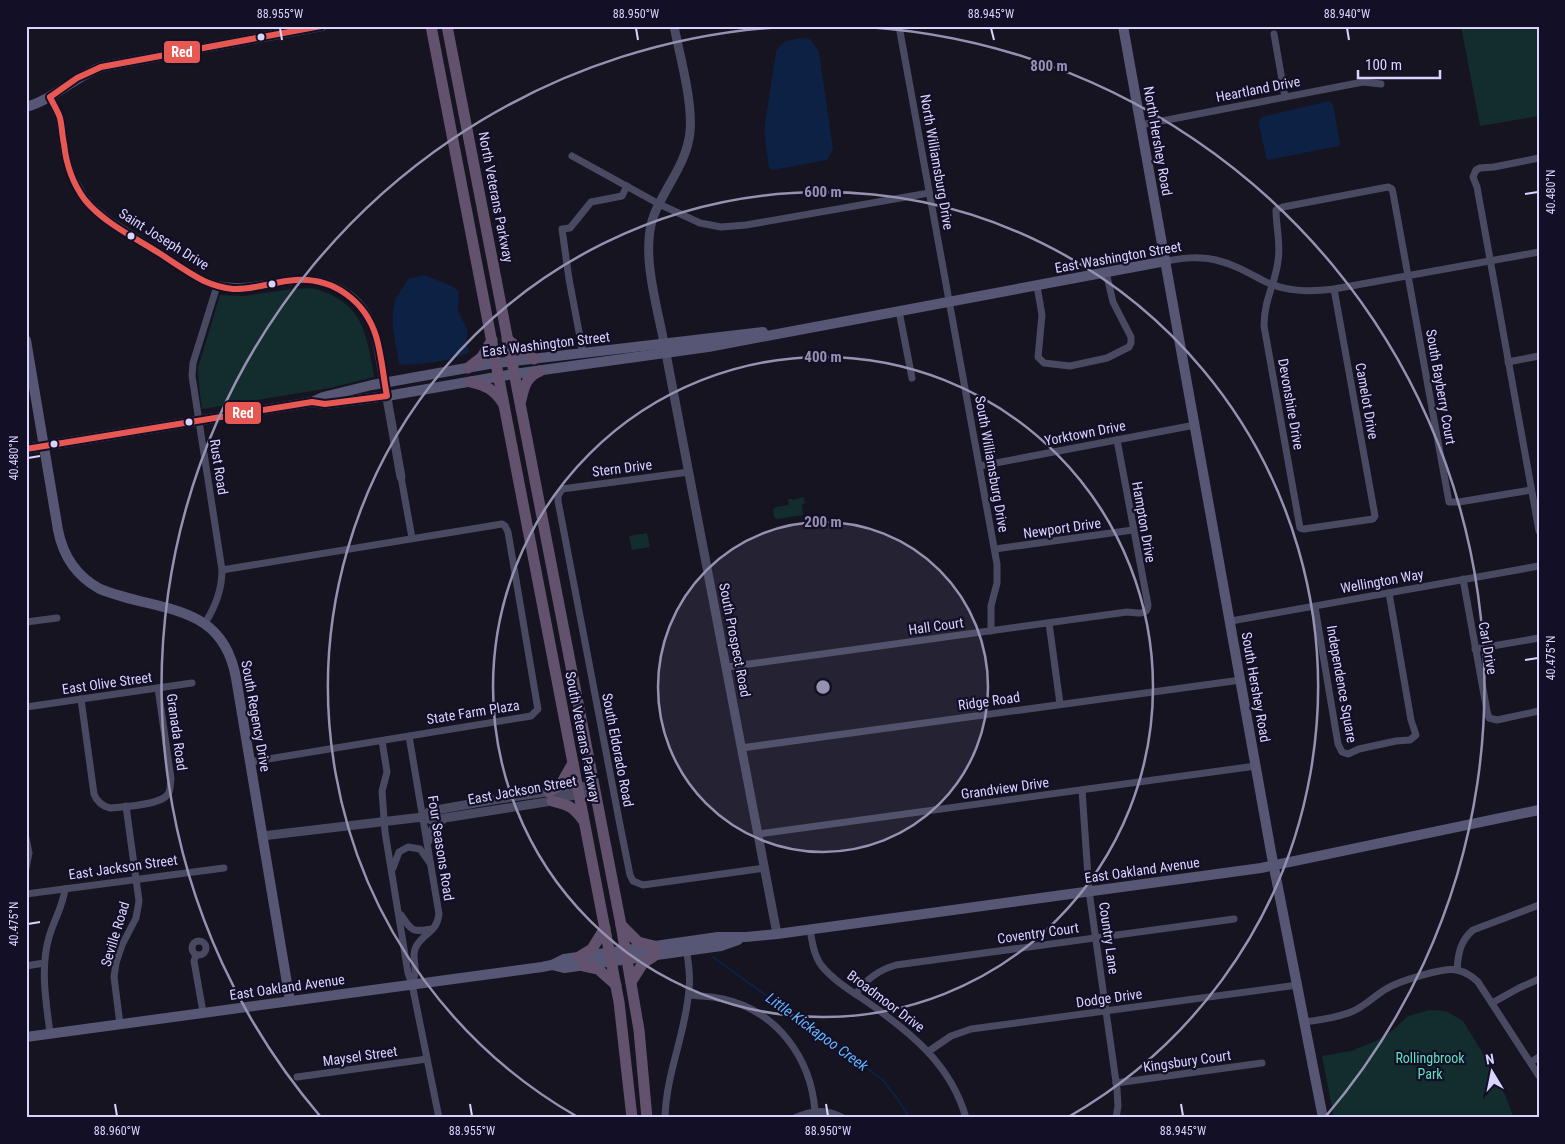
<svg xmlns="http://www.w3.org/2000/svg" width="1565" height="1144" font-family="'Roboto Condensed',sans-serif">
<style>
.green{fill:#132c2d}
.water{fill:#0d2144}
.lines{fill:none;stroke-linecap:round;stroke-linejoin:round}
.stream{stroke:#0d2144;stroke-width:2}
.minor{stroke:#4a4962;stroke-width:7}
.tertiary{stroke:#4a4962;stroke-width:9}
.secondary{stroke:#575674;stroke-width:10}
.trunk{stroke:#62526e;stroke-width:11}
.bus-1-casing{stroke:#130f26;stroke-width:10}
.bus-1{stroke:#e85853;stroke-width:6}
.ticks{fill:none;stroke:#d9d4ff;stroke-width:2}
.ring{fill:none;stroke:#9591b1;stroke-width:2.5}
.bus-dot{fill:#d9d4ff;stroke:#130f26;stroke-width:2}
.labels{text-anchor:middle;stroke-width:4.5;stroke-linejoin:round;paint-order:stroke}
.street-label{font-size:14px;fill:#d9d4ff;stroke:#130f26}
.park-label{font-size:14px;fill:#5fe0c0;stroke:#130f26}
.water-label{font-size:15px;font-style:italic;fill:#62b6ff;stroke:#130f26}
.centre{fill:#9591b1;stroke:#130f26;stroke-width:2.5}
.ring-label{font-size:15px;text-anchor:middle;font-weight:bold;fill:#9591b1;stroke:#130f26;stroke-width:4.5;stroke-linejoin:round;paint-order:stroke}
.line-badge{stroke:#130f26;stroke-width:2}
.badge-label{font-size:14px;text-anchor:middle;font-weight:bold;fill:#fff}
.neatline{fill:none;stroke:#d9d4ff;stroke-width:2}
.ticks-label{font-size:12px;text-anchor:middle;fill:#d9d4ff}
</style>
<rect width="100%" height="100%" fill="#161421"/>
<g class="green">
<polygon points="1461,26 1539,26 1539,116 1480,126"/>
<path d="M312 288C362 302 365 328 374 374V377L330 388 202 409 199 386 198 368 220 295 244 296 293 289Z"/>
<polygon points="804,497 805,503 802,504 803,515 777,519 774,517 773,510 776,507 789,505 788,499 792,499 792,500"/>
<polygon points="647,533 650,547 632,550 629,536"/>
<polygon points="1429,1010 1446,1011 1463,1021 1488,1062 1506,1097 1514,1118 1334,1118 1322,1056 1351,1051 1378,1040 1394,1029 1408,1016"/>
</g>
<g class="water">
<path d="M802 38 810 39 819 52 833 149 827 160 772 170 769 168 764 130 776 52C782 40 790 40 802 38Z"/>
<polygon points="1329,101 1333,104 1340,143 1339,146 1268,160 1266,157 1259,124 1261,117"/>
<path d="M424 275 454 287 459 292 458 311 467 329V348L470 351C464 359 410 367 399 364L393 329V310L395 300 408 279Z"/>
</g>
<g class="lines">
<polyline class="stream" points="713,957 883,1080 896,1097 910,1118"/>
<g class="minor">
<polyline points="899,26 997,564 997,583 991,606 991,631"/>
<polyline points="1274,34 1285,97"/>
<polyline points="1141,125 1363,82 1381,84"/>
<polyline points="572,156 659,204 700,223 721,227 746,225 929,193"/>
<polyline points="1539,158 1494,167 1480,168 1476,170 1473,177 1477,187 1539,531"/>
<path d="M1166 261C1183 258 1199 256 1216 260 1233 264 1247 272 1262 280 1285 292 1309 292 1334 289L1539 252"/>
<polyline points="1037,286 1042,315 1038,357 1044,363 1070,366 1107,358 1129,347 1131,343 1131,337 1113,302 1106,272"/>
<path d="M1334 289 1375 516 1373 519 1304 529 1300 528 1264 326C1264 299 1275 285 1278 261 1281 244 1276 227 1276 210L1283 207 1388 187 1392 189 1393 193 1449 502H1459L1531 490"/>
<polyline points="899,311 912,378"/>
<polyline points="583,353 569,279 562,229 570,228 591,202 622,196 627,186"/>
<polyline points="1508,362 1539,356"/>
<polyline points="980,466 1195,425"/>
<polyline points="689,472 562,489 558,496 558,501 620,825 630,875 633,881 643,885 765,868"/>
<polyline points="401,477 412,538"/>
<polyline points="995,549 1133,530"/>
<polyline points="222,570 502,524 505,526 508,532 537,704 538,709 531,716 250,762"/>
<polyline points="1463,579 1487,711 1489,718 1497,720 1539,711"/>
<polyline points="1315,607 1338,744 1342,752 1348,754 1359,749 1396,741 1410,740 1416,735 1411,720 1389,593"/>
<polyline points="1231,621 1539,566"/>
<polyline points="26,622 57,618"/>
<path d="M205 623C216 606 222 590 222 570L192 376 193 363 217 286"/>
<polyline points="1049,623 1060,704"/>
<polyline points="1475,649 1539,638"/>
<path d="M727 667 1127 612C1135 613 1148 616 1148 605L1117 440"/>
<path d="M81 699 94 794C97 802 102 806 110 808 123 807 161 805 168 794 171 790 170 784 171 779L158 688"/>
<polyline points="26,707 192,683"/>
<path d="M409 736 439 914C437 932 425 932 417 945 411 954 416 962 415 972 415 976 413 980 412 984"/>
<polyline points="382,741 387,772 382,791 385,832 408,973 412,984 439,1118"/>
<polyline points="741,748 1241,680"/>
<polyline points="1082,790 1089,891 1117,1089 1118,1106 1116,1118"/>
<polyline points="758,834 1256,766"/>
<polyline points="26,838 29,853 26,868"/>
<polyline points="393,868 399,852 408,847 420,849 430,863"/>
<polyline points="26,894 224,868"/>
<path d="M401 915C412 932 413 932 432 929"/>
<path d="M810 929C812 942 814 955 821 965 833 980 851 991 866 1001 910 1032 951 1064 966 1118"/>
<circle cx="199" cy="948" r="7"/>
<polyline points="196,955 194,961 203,1012"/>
<polyline points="26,966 44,963"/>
<path d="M1457 970C1458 954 1460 941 1473 930L1539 905"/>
<path d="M856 994C866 979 878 970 896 965L1234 919"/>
<path d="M689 995C700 996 712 996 723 999 777 1011 811 1058 815 1111"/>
<polyline points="1492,1003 1519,988 1539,979"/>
<path d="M1305 1022C1320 1020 1336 1018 1351 1012 1364 1007 1374 996 1386 989 1399 981 1444 967 1457 970 1465 972 1472 976 1478 982L1539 1076"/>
<polyline points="120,1024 114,977 116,963 122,945 136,918 139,901 126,806"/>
<path d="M50 1033C46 1001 40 969 49 937 54 920 63 906 65 889"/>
<polyline points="929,1051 951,1036 971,1029 1298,985"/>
<polyline points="1531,1062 1539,1057"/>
<polyline points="297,1077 427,1059"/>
<polyline points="1116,1083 1262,1063"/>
<path d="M665 1118C666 1073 686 1033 689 989 691 975 688 961 686 947"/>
<path d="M795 1118C811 1110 828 1109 843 1118"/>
</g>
<g class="tertiary">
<path d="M674 26C680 57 693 102 690 132 687 163 665 187 654 215 640 251 657 305 664 343L777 934"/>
<path d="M50 97 60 118 65 154 72 177 84 198 93 208 109 221 198 278C251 307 299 257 349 295 363 305 371 320 376 336L401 477"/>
<polyline points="423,817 430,811 499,799 594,785"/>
<polyline points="262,836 423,817 432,820 552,801 563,797 596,792"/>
<polyline points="428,841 433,829 443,819"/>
</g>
<g class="secondary">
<polyline points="1123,26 1271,852 1323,1118"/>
<path d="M26 107C54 99 74 77 101 67L322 26"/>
<path d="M26 340 58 530C63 556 76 576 100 589 159 613 222 601 236 678L290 1001"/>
<polyline points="312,402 323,397 372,385 489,364 763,332"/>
<polyline points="26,449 312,402 325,404 387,396 514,374 708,347 1166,261"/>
<polyline points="552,965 564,968 721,946 738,940"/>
<polyline points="26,1037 542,967 552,965 564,959 718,937 746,937 777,934 1261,868 1539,810"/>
</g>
<g class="trunk">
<polyline points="431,26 619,1002 632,1118"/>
<polyline points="447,26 621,925 639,1030 647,1118"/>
<polyline points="507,339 522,351 534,359"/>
<polyline points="468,368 482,357 492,340"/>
<path d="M471 382C486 385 494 390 503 403"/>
<path d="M521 400C524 386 527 376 540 371"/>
<polyline points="549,792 561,784 573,763"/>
<path d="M552 801C568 805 573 806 583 820"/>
<polyline points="621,925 638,942 654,946"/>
<polyline points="579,957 592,949 605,928"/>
<polyline points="584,966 598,969 616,985"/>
<polyline points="631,982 643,963 654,956"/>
</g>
<g class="bus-1-casing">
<g id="bus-1">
<polyline points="50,97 77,78 101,67 321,26"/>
<path d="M26 449 312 402 325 404 387 396C383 376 382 356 376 336 365 301 334 278 296 280 275 281 254 290 233 289 223 288 213 285 204 281 188 273 173 262 159 253 134 237 104 223 85 200 73 184 66 163 64 144 62 135 62 126 60 118 58 111 53 104 50 97"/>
</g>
</g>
<use href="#bus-1" class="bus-1"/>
</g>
<path class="ticks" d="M280 28 282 40M636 28 638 40M991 28 994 40M1347 28 1349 40M1525 194 1538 192M28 458 40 456M1525 660 1538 658M28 924 40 922M115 1104 117 1116M470 1104 472 1116M826 1104 828 1116M1181 1104 1183 1116"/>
<circle cx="823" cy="687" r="165" fill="#9591b1" fill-opacity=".12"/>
<g class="ring">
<circle cx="823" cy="687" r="165"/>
<circle cx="823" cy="687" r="330"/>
<path d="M576 1116A495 495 0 1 1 1070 1116"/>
<path d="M320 1116A661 661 0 0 1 800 26M846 26A661 661 0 0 1 1326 1116"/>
</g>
<g class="bus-dot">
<circle cx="261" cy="37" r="4.5"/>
<circle cx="131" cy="236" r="4.5"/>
<circle cx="272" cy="284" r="4.5"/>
<circle cx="189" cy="422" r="4.5"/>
<circle cx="54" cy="444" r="4.5"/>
</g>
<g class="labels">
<g class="street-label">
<text transform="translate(1258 89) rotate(-11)" y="5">Heartland Drive</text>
<text transform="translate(1158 141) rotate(80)" y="5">North Hershey Road</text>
<text transform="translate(937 162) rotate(80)" y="5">North Williamsburg Drive</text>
<text transform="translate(496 197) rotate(79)" y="5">North Veterans Parkway</text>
<text transform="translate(164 239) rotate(32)" y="5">Saint Joseph Drive</text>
<text transform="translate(1118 257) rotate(-10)" y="5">East Washington Street</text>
<text transform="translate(546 344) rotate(-7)" y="5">East Washington Street</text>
<text transform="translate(1441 387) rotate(80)" y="5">South Bayberry Court</text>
<text transform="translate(1367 401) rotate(80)" y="5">Camelot Drive</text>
<text transform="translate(1291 404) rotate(80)" y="5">Devonshire Drive</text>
<text transform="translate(1085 433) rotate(-11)" y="5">Yorktown Drive</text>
<text transform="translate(992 464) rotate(80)" y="5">South Williamsburg Drive</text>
<text transform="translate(219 467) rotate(81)" y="5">Rust Road</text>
<text transform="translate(622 468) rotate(-7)" y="5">Stern Drive</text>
<text transform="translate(1144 522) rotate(80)" y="5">Hampton Drive</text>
<text transform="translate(1062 528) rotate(-8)" y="5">Newport Drive</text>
<text transform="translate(1382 581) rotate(-10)" y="5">Wellington Way</text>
<text transform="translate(936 626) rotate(-8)" y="5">Hall Court</text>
<text transform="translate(735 640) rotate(79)" y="5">South Prospect Road</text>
<text transform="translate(1488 648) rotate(80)" y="5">Carl Drive</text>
<text transform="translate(107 683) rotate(-8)" y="5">East Olive Street</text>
<text transform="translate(1342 684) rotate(80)" y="5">Independence Square</text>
<text transform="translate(1256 687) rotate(80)" y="5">South Hershey Road</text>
<text transform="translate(989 701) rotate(-8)" y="5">Ridge Road</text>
<text transform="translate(473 712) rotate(-9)" y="5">State Farm Plaza</text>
<text transform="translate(256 716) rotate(80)" y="5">South Regency Drive</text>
<text transform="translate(177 732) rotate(82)" y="5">Granada Road</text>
<text transform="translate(583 737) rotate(79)" y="5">South Veterans Parkway</text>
<text transform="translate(618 750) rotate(79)" y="5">South Eldorado Road</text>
<text transform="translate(1005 788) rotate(-8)" y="5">Grandview Drive</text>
<text transform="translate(522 790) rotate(-10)" y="5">East Jackson Street</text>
<text transform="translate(441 848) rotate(81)" y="5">Four Seasons Road</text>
<text transform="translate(123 867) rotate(-8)" y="5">East Jackson Street</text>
<text transform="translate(1142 870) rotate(-8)" y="5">East Oakland Avenue</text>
<text transform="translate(1038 933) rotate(-8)" y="5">Coventry Court</text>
<text transform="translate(115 934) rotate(-73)" y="5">Seville Road</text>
<text transform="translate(1109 938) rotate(82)" y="5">Country Lane</text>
<text transform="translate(287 987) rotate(-8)" y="5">East Oakland Avenue</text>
<text transform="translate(1109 998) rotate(-8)" y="5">Dodge Drive</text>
<text transform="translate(886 1001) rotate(37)" y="5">Broadmoor Drive</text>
<text transform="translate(360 1056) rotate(-8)" y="5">Maysel Street</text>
<text transform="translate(1187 1061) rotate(-8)" y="5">Kingsbury Court</text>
</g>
<g class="park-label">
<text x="1430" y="1063">Rollingbrook<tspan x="1430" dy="16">Park</tspan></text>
</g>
<g class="water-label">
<text transform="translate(817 1032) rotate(36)" y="5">Little Kickapoo Creek</text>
</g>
</g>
<circle cx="823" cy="687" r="8" class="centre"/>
<g class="ring-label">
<text x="1049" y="71">800 m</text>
<text x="823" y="197">600 m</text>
<text x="823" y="362">400 m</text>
<text x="823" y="527">200 m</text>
</g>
<g class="line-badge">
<rect x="163" y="40" width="38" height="24" rx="5" fill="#e85853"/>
<rect x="224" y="401" width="38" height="24" rx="5" fill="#e85853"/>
</g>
<g class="badge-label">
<text x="182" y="57">Red</text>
<text x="243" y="418">Red</text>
</g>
<rect width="1565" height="1144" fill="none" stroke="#130f26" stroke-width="55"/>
<g transform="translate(1492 1072) rotate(350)" stroke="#130f26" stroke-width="4" paint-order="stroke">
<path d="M0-4L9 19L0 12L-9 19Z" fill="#d9d4ff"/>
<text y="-8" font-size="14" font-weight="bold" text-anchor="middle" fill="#d9d4ff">N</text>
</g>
<path d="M1358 70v8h82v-8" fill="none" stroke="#d9d4ff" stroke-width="2.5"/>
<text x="1365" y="70" font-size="15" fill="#d9d4ff" stroke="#130f26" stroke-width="4" paint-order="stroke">100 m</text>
<rect x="28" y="28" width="1510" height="1088" class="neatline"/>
<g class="ticks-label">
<text x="280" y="18">88.955°W</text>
<text x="636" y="18">88.950°W</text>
<text x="991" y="18">88.945°W</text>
<text x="1347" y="18">88.940°W</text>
<text transform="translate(1551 192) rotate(-90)" y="4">40.480°N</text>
<text transform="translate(14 458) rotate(-90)" y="4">40.480°N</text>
<text transform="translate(1551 658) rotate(-90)" y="4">40.475°N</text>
<text transform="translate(14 924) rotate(-90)" y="4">40.475°N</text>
<text x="117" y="1135">88.960°W</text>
<text x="472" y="1135">88.955°W</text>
<text x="828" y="1135">88.950°W</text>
<text x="1183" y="1135">88.945°W</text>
</g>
</svg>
